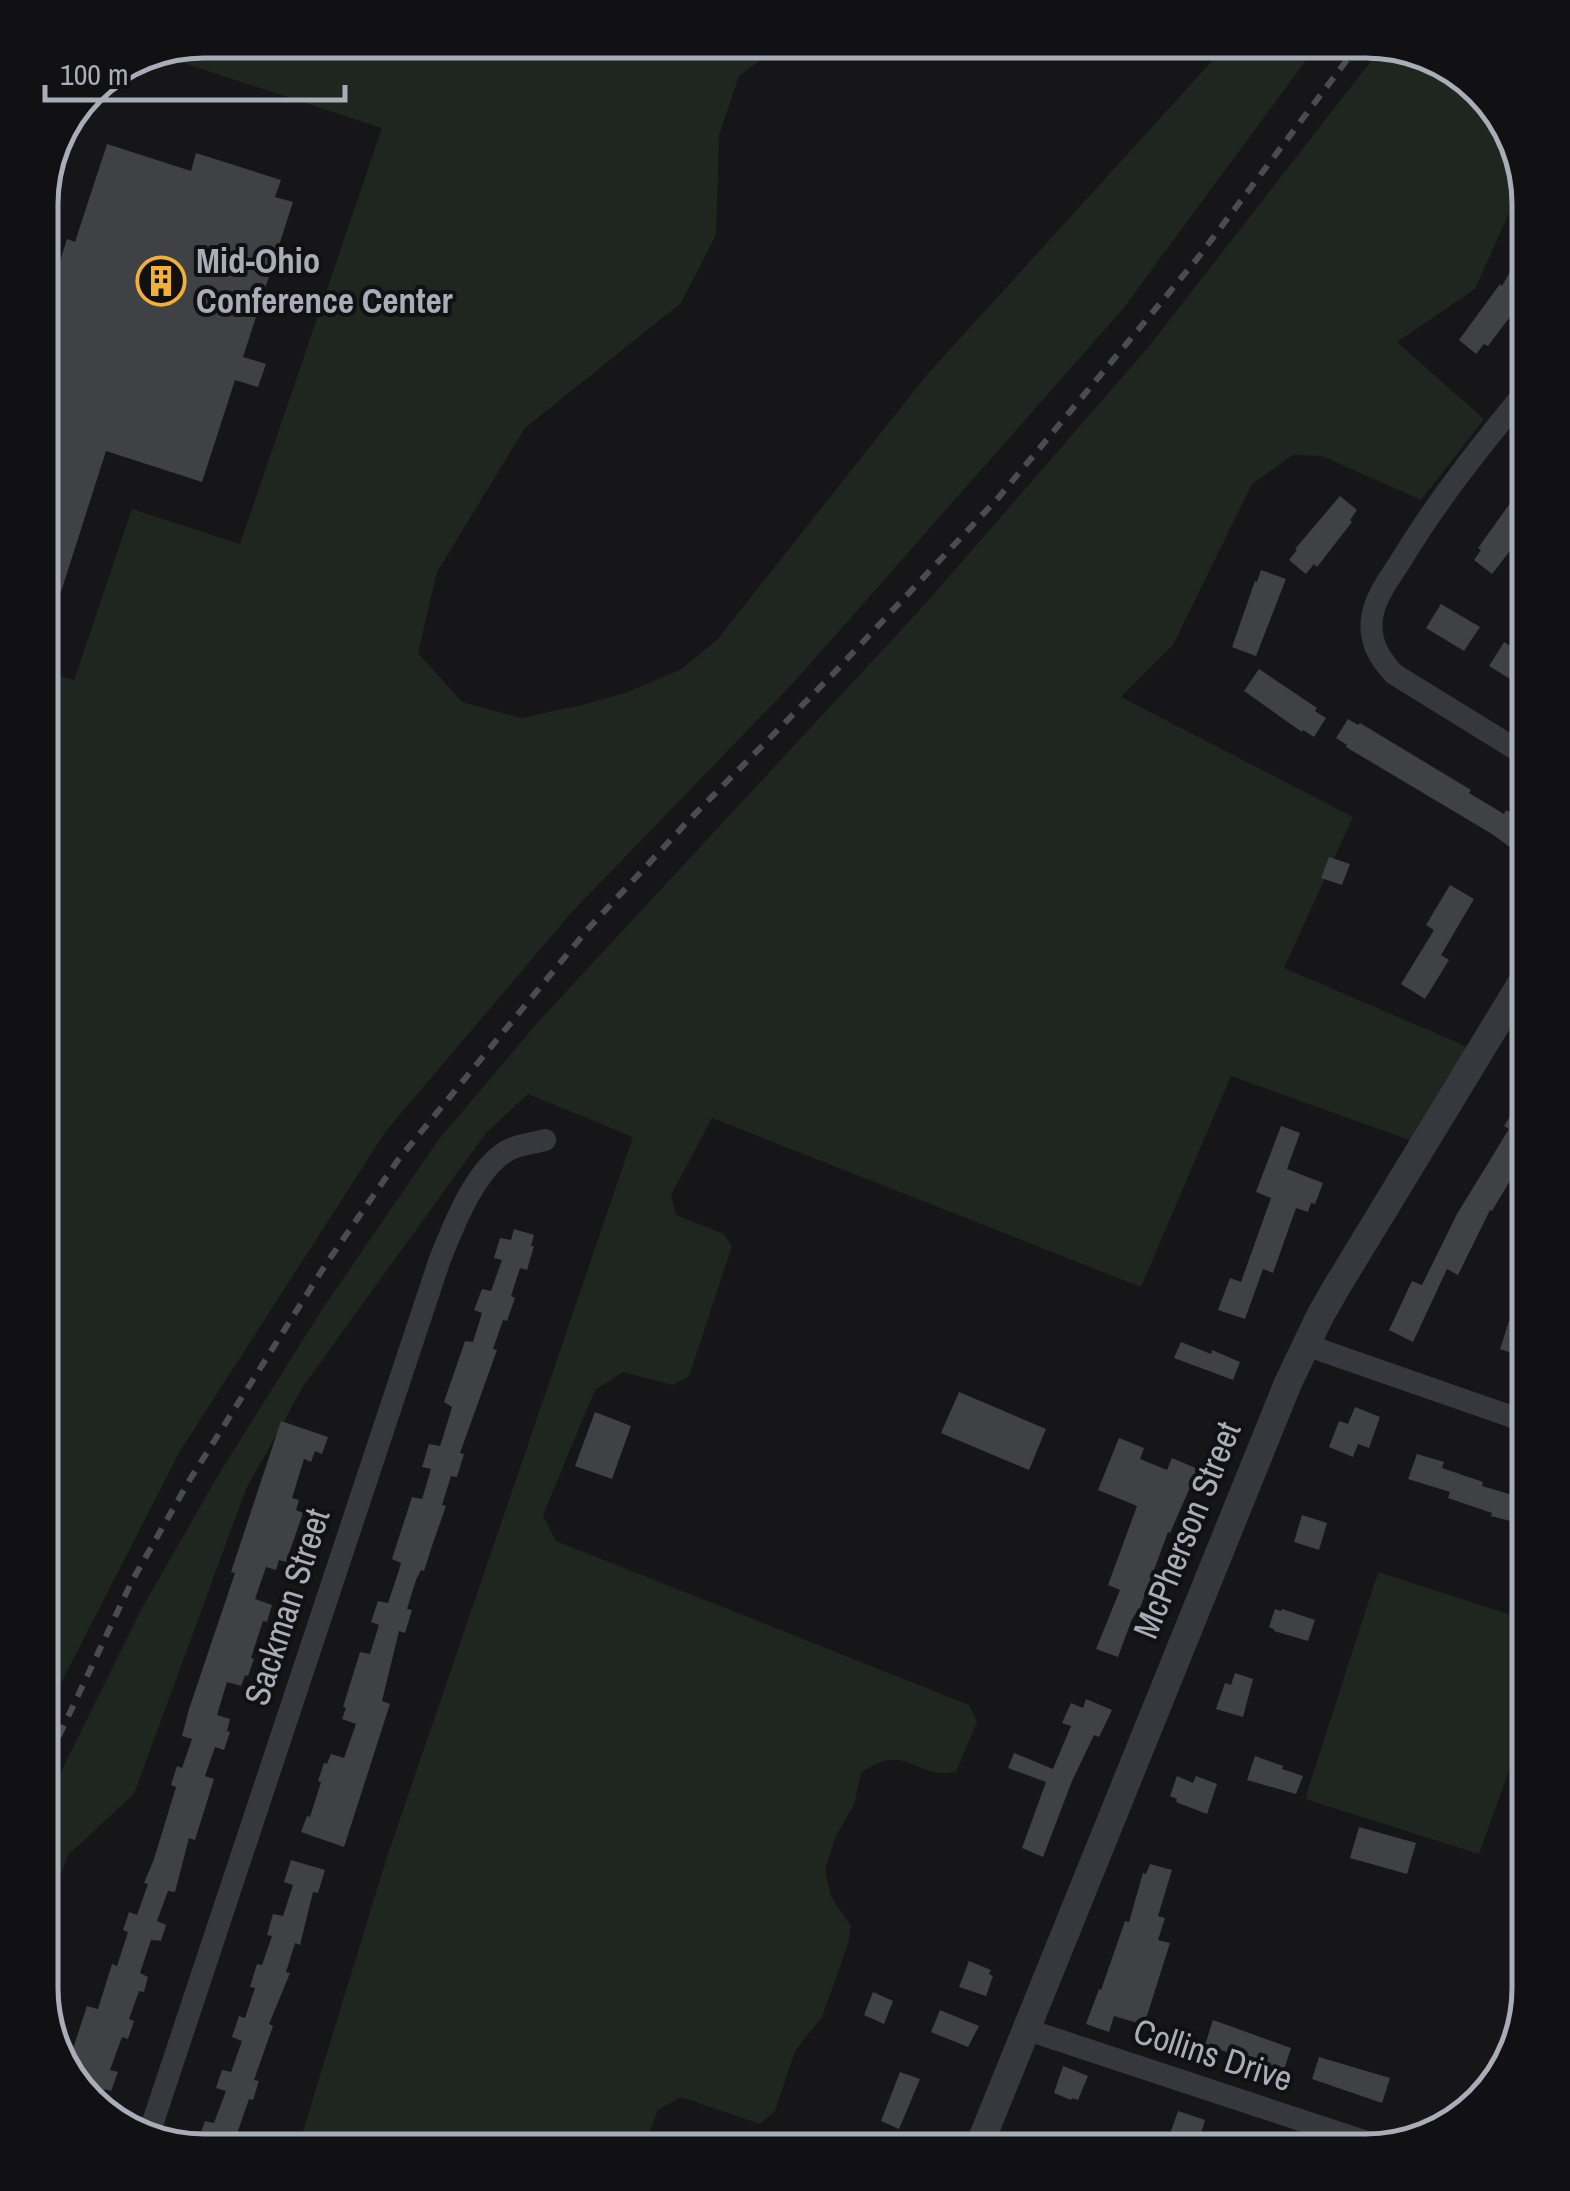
<svg xmlns="http://www.w3.org/2000/svg" width="1570" height="2191" font-family="'Archivo Narrow',sans-serif">
<style>
.green{fill:#1e261f}
.building{fill:#404145}
.lines{fill:none;stroke-linecap:round;stroke-linejoin:round}
.minor{stroke:#37383d;stroke-width:22}
.tertiary{stroke:#37383d;stroke-width:28}
.rail{stroke:#4a4c52;stroke-width:6;stroke-dasharray:12 10;stroke-linecap:butt}
.labels{text-anchor:middle;stroke-width:8;stroke-linejoin:round;paint-order:stroke}
.poi-label{font-size:35px;font-weight:bold;fill:#a8adb8;stroke:#111113;text-anchor:start}
.street-label{font-size:35px;fill:#a8adb8;stroke:#111113}
.rim{fill:none;stroke:#a8adb8;stroke-width:5}
</style>
<rect width="100%" height="100%" fill="#161618"/>
<g class="green">
<polygon points="203,40 788,40 739,76 719,135 716,235 681,303 525,428 437,572 418,653 462,702 521,718 582,705 625,693 680,670 717,640 925,377 1231,40 1321,40 1122,310 795,681 571,913 386,1131 180,1451 40,1724 40,671 74,680 132,509 240,544 382,128 162,56"/>
<path d="M1385 43 1449 62 1508 121 1524 180 1475 289 1397 342 1484 419 1421 500 1322 456 1293 455 1252 484 1173 645 1121 697 1353 817 1284 968 1468 1047 1412 1141 1231 1076 1141 1287 712 1118 671 1195 676 1215 724 1234 732 1246 689 1376 673 1385 623 1372 595 1390 543 1515 556 1541 969 1705 977 1722 956 1772C914 1780 906 1740 861 1773L854 1805 836 1836 825 1869 831 1897 851 1926 848 1944 822 2017 795 2051 775 2111 760 2124 681 2097 658 2110 642 2151H297L385 1863 633 1137 528 1094 486 1133 304 1385 246 1489 134 1794 68 1855 40 1929V1814L142 1608 220 1472 323 1308 439 1139 539 1021 927 602 1150 345Z"/>
<polygon points="1378,1572 1530,1621 1530,1712 1479,1854 1305,1799"/>
</g>
<g class="building">
<polygon points="107,144 191,171 196,153 281,180 275,197 293,202 243,357 266,364 258,387 235,380 202,482 106,451 44,645 40,644 40,350 49,323 41,321 67,239 75,242"/>
<polygon points="1530,236 1530,286 1520,299 1522,301 1488,346 1484,344 1476,354 1459,340 1500,284 1502,286"/>
<polygon points="1530,483 1530,525 1492,574 1474,560 1481,550 1478,548 1511,502 1514,504"/>
<polygon points="1340,496 1357,510 1350,520 1352,522 1317,567 1314,564 1306,574 1289,560 1297,550 1295,549"/>
<polygon points="1261,570 1286,579 1256,656 1232,647 1255,581 1257,582"/>
<polygon points="1441,604 1480,627 1464,651 1426,628"/>
<polygon points="1504,642 1530,658 1530,691 1489,666"/>
<polygon points="1259,669 1317,708 1315,711 1326,718 1314,737 1303,730 1302,732 1244,691"/>
<polygon points="1348,719 1358,725 1360,723 1471,790 1469,793 1504,814 1506,810 1530,823 1530,844 1522,856 1492,834 1346,747 1347,745 1336,738"/>
<polygon points="1329,857 1350,864 1342,885 1321,878"/>
<polygon points="1450,885 1474,899 1441,955 1449,960 1425,999 1401,984 1434,930 1426,925"/>
<polygon points="1530,1084 1530,1147 1492,1211 1490,1210 1458,1275 1447,1269 1413,1342 1389,1330 1412,1281 1422,1285 1457,1214 1509,1129 1504,1126"/>
<polygon points="1281,1126 1300,1133 1287,1169 1323,1183 1315,1204 1311,1203 1308,1212 1296,1208 1273,1273 1263,1269 1245,1319 1218,1310 1230,1278 1241,1282 1271,1198 1256,1192"/>
<polygon points="514,1229 534,1235 531,1246 534,1246 527,1270 520,1268 511,1296 515,1298 507,1321 503,1320 493,1349 497,1350 460,1453 464,1454 457,1477 451,1476 442,1505 446,1506 433,1543 424,1571 421,1570 416,1580 407,1609 412,1610 405,1633 399,1631 382,1701 390,1704 344,1847 301,1832 307,1816 310,1817 321,1782 318,1781 324,1763 327,1764 331,1754 344,1758 356,1724 342,1719 346,1708 343,1707 360,1652 370,1654 379,1625 371,1622 378,1601 388,1603 398,1573 401,1563 392,1559 412,1497 422,1499 431,1469 422,1467 429,1444 440,1446 443,1437 452,1407 444,1402 465,1341 473,1342 482,1313 474,1310 482,1289 491,1291 502,1260 494,1258 500,1238 511,1240"/>
<polygon points="1509,1321 1530,1329 1530,1359 1500,1349"/>
<polygon points="1181,1342 1211,1354 1212,1350 1240,1362 1233,1380 1174,1358"/>
<polygon points="959,1392 1046,1429 1029,1470 941,1433"/>
<polygon points="1355,1407 1380,1417 1369,1448 1358,1444 1353,1457 1329,1447 1339,1421 1348,1424"/>
<polygon points="595,1412 631,1426 612,1479 575,1466"/>
<polygon points="281,1421 328,1437 322,1454 315,1451 311,1462 304,1459 292,1498 299,1500 296,1510 303,1513 286,1562 279,1560 276,1570 266,1567 255,1599 272,1605 267,1622 263,1621 251,1658 254,1659 248,1676 245,1675 241,1686 227,1682 217,1715 230,1719 227,1731 230,1732 224,1750 215,1747 205,1776 214,1779 195,1840 189,1838 175,1892 168,1891 157,1921 166,1925 161,1941 151,1940 140,1973 148,1977 144,1992 139,1991 129,2019 134,2021 128,2039 122,2037 110,2070 118,2072 111,2091 105,2089 101,2099 87,2095 65,2073 87,2006 98,2009 112,1964 117,1966 128,1932 123,1930 129,1912 137,1915 148,1884 144,1883 154,1859 176,1787 171,1785 177,1766 182,1768 192,1739 182,1736 189,1709 235,1573 231,1572"/>
<polygon points="1119,1438 1144,1448 1140,1459 1167,1470 1172,1458 1198,1469 1170,1533 1168,1532 1140,1608 1132,1619 1118,1657 1096,1649 1120,1590 1108,1585 1137,1506 1098,1490"/>
<polygon points="1417,1454 1444,1462 1442,1468 1483,1482 1482,1486 1526,1499 1525,1502 1530,1503 1530,1526 1491,1516 1492,1513 1448,1498 1450,1492 1408,1479"/>
<polygon points="1302,1515 1327,1523 1319,1550 1294,1542"/>
<polygon points="1275,1609 1281,1611 1282,1609 1315,1620 1308,1641 1274,1631 1274,1629 1269,1627"/>
<polygon points="1235,1673 1253,1679 1243,1717 1216,1709 1225,1683 1231,1685"/>
<polygon points="1086,1699 1112,1710 1099,1737 1094,1735 1072,1781 1043,1857 1022,1848 1046,1782 1008,1768 1014,1753 1053,1769 1071,1726 1062,1723 1071,1703 1083,1708"/>
<polygon points="1255,1756 1283,1766 1282,1769 1303,1776 1296,1794 1247,1780"/>
<polygon points="1177,1776 1193,1783 1196,1776 1217,1784 1207,1814 1176,1802 1177,1799 1170,1796"/>
<polygon points="1359,1827 1416,1843 1407,1874 1350,1858"/>
<polygon points="291,1860 325,1870 318,1893 313,1892 300,1945 295,1943 286,1972 290,1973 269,2024 273,2026 254,2080 259,2081 253,2100 249,2099 238,2131 242,2133 236,2151 234,2151 199,2138 205,2121 214,2123 226,2091 216,2088 222,2070 231,2072 242,2041 232,2037 239,2016 245,2018 255,1988 250,1987 257,1964 262,1965 272,1936 267,1935 273,1914 283,1916 293,1885 284,1882"/>
<polygon points="1150,1864 1172,1870 1158,1916 1165,1918 1158,1940 1170,1943 1144,2025 1114,2016 1109,2032 1086,2024 1099,1989 1101,1990 1125,1921 1129,1922 1143,1873 1146,1874"/>
<polygon points="969,1961 991,1970 989,1974 993,1976 986,1996 959,1987"/>
<polygon points="873,1992 893,2001 884,2024 864,2015"/>
<polygon points="940,2010 979,2026 968,2047 931,2032"/>
<polygon points="1213,2020 1291,2048 1284,2070 1205,2045"/>
<polygon points="1319,2057 1390,2078 1382,2103 1312,2079"/>
<polygon points="1063,2066 1088,2076 1078,2100 1072,2098 1071,2100 1054,2093"/>
<polygon points="900,2072 920,2079 899,2129 881,2121"/>
<polygon points="1178,2111 1205,2120 1198,2143 1170,2134"/>
</g>
<g class="lines">
<g class="minor">
<path d="M1530 758 1394 674C1379 658 1369 641 1372 618 1375 597 1389 579 1400 562 1438 499 1483 443 1530 386"/>
<polyline points="1306,1345 1530,1423"/>
<polyline points="1025,2029 1373,2144 1378,2148"/>
<path d="M148 2137 439 1262C452 1229 477 1162 513 1148 523 1144 535 1143 545 1140"/>
</g>
<polyline class="tertiary" points="977,2151 1288,1383 1320,1316 1336,1288 1530,969"/>
<polyline class="rail" points="40,1776 132,1581 189,1481 326,1264 398,1160 588,929 689,820 831,676 999,497 1197,259 1362,40"/>
</g>
<defs>
<g id="building-ring" transform="scale(2.5)"><circle r="9.5" fill="#111113" stroke="#f2b134" stroke-width="1.5"/><path d="M-4-6H4V6H1V3H-1V6H-4ZM-2.5-4.3h1.7v1.8h-1.7ZM.8-4.3h1.7v1.8H.8ZM-2.5-1h1.7V.8h-1.7ZM.8-1h1.7V.8H.8Z" fill="#f2b134"/></g>
</defs>
<g fill-rule="evenodd">
<use href="#building-ring" x="161" y="281"/>
</g>
<g class="labels">
<g class="poi-label">
<text x="196" y="273">Mid-Ohio<tspan x="196" dy="40">Conference Center</tspan></text>
</g>
<g class="street-label">
<text transform="translate(1187 1530) rotate(-68)" y="12">McPherson Street</text>
<text transform="translate(287 1607) rotate(-72)" y="12">Sackman Street</text>
<text transform="translate(1213 2055) rotate(18)" y="12">Collins Drive</text>
</g>
</g>
<path d="M0 0H1570V2191H0ZM204 58H1366A146 146 0 0 1 1512 204V1988A146 146 0 0 1 1366 2134H204A146 146 0 0 1 58 1988V204A146 146 0 0 1 204 58Z" fill="#111113" fill-rule="evenodd"/>
<path class="rim" d="M204 58H1366A146 146 0 0 1 1512 204V1988A146 146 0 0 1 1366 2134H204A146 146 0 0 1 58 1988V204A146 146 0 0 1 204 58Z"/>
<path d="M45 85v15h300v-15" fill="none" stroke="#a8adb8" stroke-width="5"/>
<text x="60" y="85" font-size="30" fill="#a8adb8" stroke="#111113" stroke-width="8" paint-order="stroke">100 m</text>
</svg>
